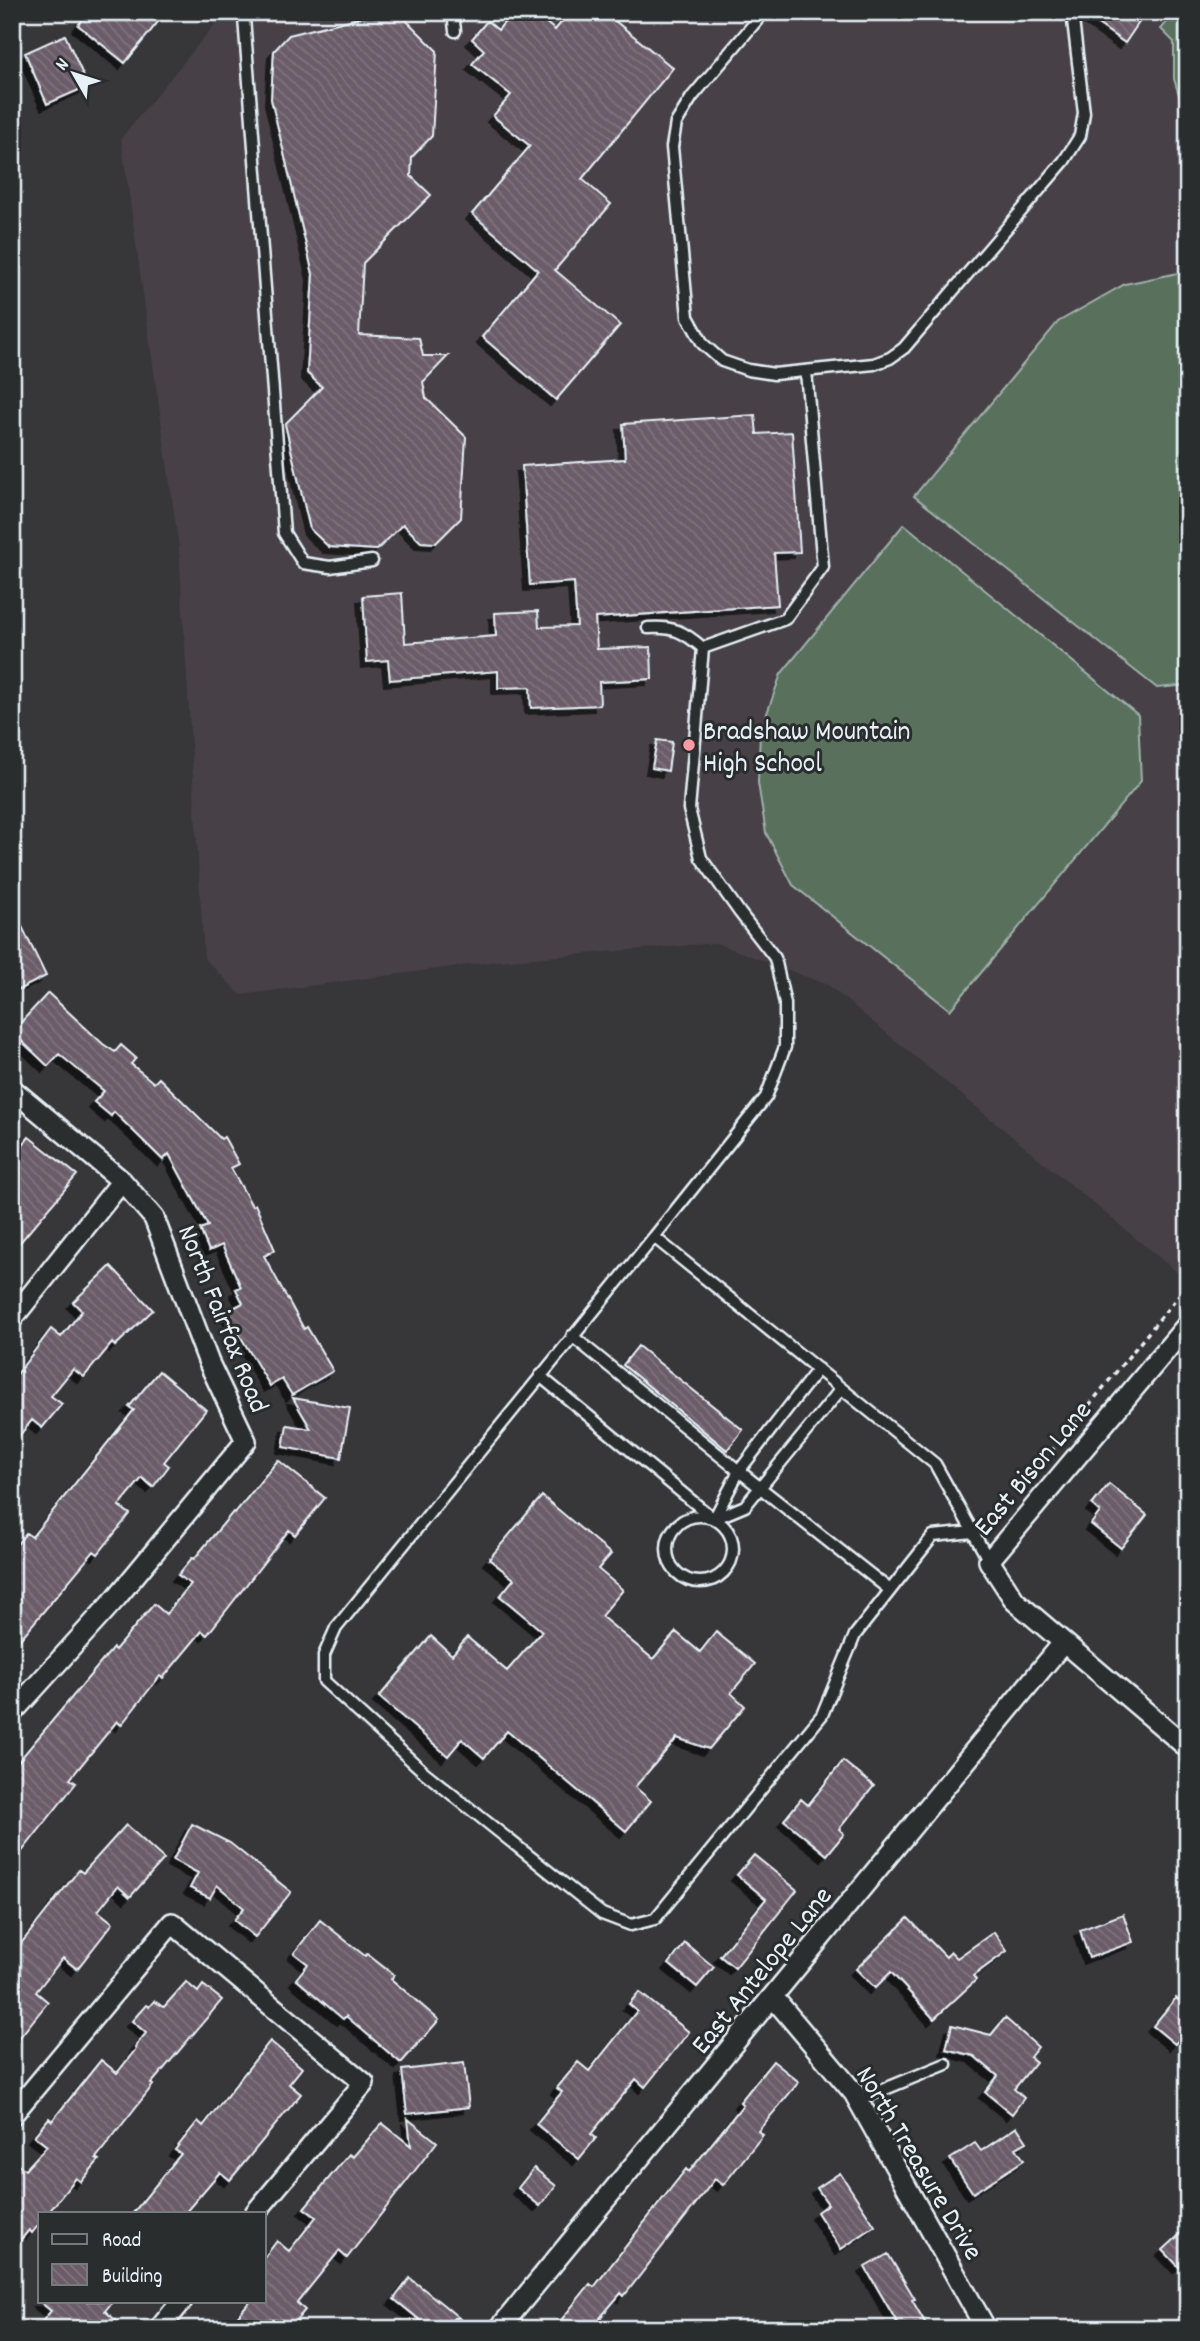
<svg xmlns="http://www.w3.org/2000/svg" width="1200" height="2341" font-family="Dekko,sans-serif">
<defs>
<pattern id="building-back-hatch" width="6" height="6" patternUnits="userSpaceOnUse" patternTransform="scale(1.75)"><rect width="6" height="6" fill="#6b5c67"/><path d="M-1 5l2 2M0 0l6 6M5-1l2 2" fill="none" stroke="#80747e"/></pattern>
<filter id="shadow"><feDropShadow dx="-6" dy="6" stdDeviation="0" flood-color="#0009"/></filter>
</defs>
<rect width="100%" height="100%" fill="#373639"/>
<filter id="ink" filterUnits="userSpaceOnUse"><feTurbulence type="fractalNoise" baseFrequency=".0143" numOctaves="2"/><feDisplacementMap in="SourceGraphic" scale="14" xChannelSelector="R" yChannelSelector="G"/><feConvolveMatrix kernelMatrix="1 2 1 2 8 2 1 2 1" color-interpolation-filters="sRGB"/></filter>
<g filter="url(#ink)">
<path fill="#474147" d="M225,12H1188V1274L1184,1278L828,985L716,943L498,961L241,995L204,958L179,548L121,138Z"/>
<path fill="#586f5b" stroke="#a0b0aa" stroke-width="2" d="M1175,12H1188V123L1174,79V42L1161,29Z
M1188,271V685L1157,688L914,496L1058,322L1125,284Z
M904,524L1138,715L1141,781L950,1010L793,885L766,833L758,783L760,733L781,674Z"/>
<path fill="url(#building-back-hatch)" stroke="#e8f1f8" stroke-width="2" filter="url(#shadow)" d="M88,12H166L125,63L78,25Z
M366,12H398L437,51L432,136L412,157L411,176L431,195L363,263L359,335L419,338L423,356H448L423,382L426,398L466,437L461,518L436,543L421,542L403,524L377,550L329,547L310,529L285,424L322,387L307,373L313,274L271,99L274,51L289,35L366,16Z
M513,12H533L555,30L570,12H604L673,68L582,179L611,204L555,270L620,325L556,400L482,337L538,270L472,214L530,146L493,116L511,95L472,64L484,50L472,39L487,21L498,30Z
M1081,12H1146L1125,43Z
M65,35L88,86L47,104L25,53Z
M755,415L757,434L792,432L800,552L774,553L778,605L595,618L597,649L651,647L652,679L599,682L600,705L531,708L530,687L498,688V671L390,680L388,660L367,662L363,596L402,593L405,643L496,636L495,613L538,611L539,627L577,626L574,582L530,585L522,466L625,459L623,424Z
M657,740L672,742L668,771L652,768Z
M12,906L46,976L12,993Z
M48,993L103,1044L115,1052L121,1045L136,1058L131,1064L154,1083L159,1078L221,1139L224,1137L239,1164L231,1168L252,1206L255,1204L275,1250L264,1256L304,1329L307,1327L333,1371L292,1395L282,1379L270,1386L226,1312L243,1303L236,1289L241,1287L222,1245L209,1251L200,1229L208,1226L169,1154L163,1160L114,1112L111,1116L94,1102L104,1091L59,1054L48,1066L12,1032Z
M29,1137L77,1175L12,1252V1158Z
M111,1266L153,1310L115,1346L112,1343L84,1377L73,1369L51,1396L62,1404L42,1428L32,1420L12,1445V1381L51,1329L61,1337L82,1311L73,1302Z
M638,1346L743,1430L727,1450L623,1365Z
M159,1371L206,1410L164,1462L169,1466L153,1487L142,1478L119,1506L130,1514L98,1554L94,1551L12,1649V1550L26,1533L32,1537L134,1410L129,1407Z
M293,1398L350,1408L341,1458L283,1447L287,1425L311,1429Z
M278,1460L325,1498L295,1535L289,1530L207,1635L202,1631L163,1678L160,1676L121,1725L117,1721L70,1779L76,1783L12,1864V1769L113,1648L115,1650L154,1604L166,1614L191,1584L178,1575L192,1558L194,1559L233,1512L235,1513Z
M1109,1484L1147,1515L1121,1548L1091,1524L1100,1512L1092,1505Z
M542,1496L611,1554L598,1569L623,1590L601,1616L653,1659L676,1632L700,1652L716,1632L755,1664L731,1693L745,1706L709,1749L677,1738L635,1787L651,1801L626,1831L507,1731L484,1758L462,1739L448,1756L379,1697L431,1636L452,1655L467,1637L507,1671L542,1631L500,1596L514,1579L489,1559Z
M843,1761L874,1786L839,1829L844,1834L827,1855L784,1820L801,1799L808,1805Z
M192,1824L230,1843L291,1892L255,1937L234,1920L244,1908L217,1885L210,1898L190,1888L198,1873L173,1860Z
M126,1825L164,1859L130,1897L118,1886L98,1911L113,1923L77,1969L63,1958L36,1992L48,2002L12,2047V1955L79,1870L83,1873Z
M754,1855L797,1890L735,1968L720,1956L766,1899L737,1875Z
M1123,1914L1133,1942L1089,1958L1080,1930Z
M908,1918L946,1957L951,1952L957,1958L994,1932L1007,1951L973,1976L976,1980L934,2019L891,1972L875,1988L856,1969Z
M320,1920L365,1956L367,1954L394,1975L391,1979L439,2020L401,2063L346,2016L343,2019L296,1979L308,1964L294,1953Z
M685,1943L714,1967L697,1987L669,1964Z
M186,1982L198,1992L203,1985L222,2000L151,2084L153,2085L96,2158L99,2160L81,2182L76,2178L48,2213H40V2223L32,2233L29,2230L12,2250V2160L25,2170L47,2146L34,2136L49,2118L52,2121L101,2060L117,2073L136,2049L135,2047L146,2033L132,2021L146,2005L149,2007L154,2001L164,2007Z
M639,1992L689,2032L645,2087L636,2079L591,2134L596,2138L579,2159L536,2124L562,2092L557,2088L578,2062L589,2071L637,2011L629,2004Z
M1176,1998L1188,2008V2029L1175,2044L1153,2026Z
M1005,2018L1038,2047L1030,2057L1036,2062L1014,2089L1024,2098L1012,2114L985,2092L998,2076L974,2056L946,2049L952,2025L991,2035Z
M270,2041L302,2068L289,2084L301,2094L230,2180L220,2172L185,2213H133L181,2154L175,2150L198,2121L203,2126Z
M773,2061L799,2082L758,2131L763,2135L723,2185L715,2179L624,2296L621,2293L600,2318L613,2329H554L590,2284L594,2287L686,2169L689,2172L743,2105L740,2102Z
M464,2063L469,2107L407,2114L402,2070Z
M408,2119L437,2142L347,2258L339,2251L297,2303L305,2310L289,2329H227L250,2301H264V2258L277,2241L289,2251L316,2217L304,2208L349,2154L353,2157L382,2123L411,2146Z
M1017,2127L1027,2142L1016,2148L1024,2160L973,2193L950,2159L975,2143L981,2151Z
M534,2168L556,2186L540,2206L518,2188Z
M840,2173L875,2226L841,2249L817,2212L828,2204L817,2188Z
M1188,2227V2259L1179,2267L1163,2250Z
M888,2254L915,2299L912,2300L929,2329H901L865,2267Z
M410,2278L446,2307L459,2318H454L445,2329H431L394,2299Z
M39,2301H113L105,2311L126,2329H36L51,2311Z"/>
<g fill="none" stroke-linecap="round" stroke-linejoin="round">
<g stroke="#e8f1f8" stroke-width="15">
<path id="lane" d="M248,12L244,18L284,533L303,563L330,567L372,561
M453,12L455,31
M764,12L692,97L676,123L672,147L688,317L703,344L722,361L748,370L774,374L874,364L890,358L904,348L1064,161L1080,136L1084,113L1072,12
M806,371L823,567L785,619L703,648L689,809L701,858L740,913L775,958L785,1004V1047L766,1097L654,1237L935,1464L989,1561
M648,628C674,626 684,632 703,648
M654,1237L336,1628L324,1655V1681L424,1772L602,1914L631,1925L655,1919L822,1715L855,1635L933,1536L973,1532
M572,1336L739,1471L818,1369
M540,1376L714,1519L745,1506L841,1389
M667 1549a33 33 0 1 1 66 0a33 33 0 1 1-66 0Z
M714,1519L739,1471L890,1590
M858,2100L946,2064"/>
</g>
<g stroke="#e8f1f8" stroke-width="24">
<path id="street" d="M12,1089L122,1181L154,1218L209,1363L246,1441L117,1597L12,1713
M12,1319L122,1181
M1188,1324L989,1561L1015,1601L1188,1748
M773,1997L854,2093L986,2329
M12,2115L172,1923L364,2083L255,2213
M159,2329L182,2301
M499,2329L1063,1643"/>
</g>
<path stroke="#e8f1f8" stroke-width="3.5" stroke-dasharray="5 5" stroke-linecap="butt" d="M1032,1475L1188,1284"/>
<use href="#lane" stroke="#2a2d2e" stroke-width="10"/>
<use href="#street" stroke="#2a2d2e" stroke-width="19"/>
</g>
</g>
<circle fill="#ff9aa2" stroke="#2a2d2e" stroke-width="2.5" cx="689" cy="745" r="7"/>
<g text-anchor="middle" stroke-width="6" stroke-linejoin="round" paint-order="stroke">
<g font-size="28" fill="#e8f1f8" stroke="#2a2d2e" text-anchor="start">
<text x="703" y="739">Bradshaw Mountain<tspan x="703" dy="32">High School</tspan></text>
</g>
<g font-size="28" fill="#e8f1f8" stroke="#2a2d2e">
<text transform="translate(225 1318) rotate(68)" y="10">North Fairfax Road</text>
<text transform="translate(1031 1467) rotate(-50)" y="10">East Bison Lane</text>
<text transform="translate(760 1969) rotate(-51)" y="10">East Antelope Lane</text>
<text transform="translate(921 2162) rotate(59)" y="10">North Treasure Drive</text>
</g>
</g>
<rect width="1200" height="2341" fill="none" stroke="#2a2d2e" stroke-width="42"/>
<rect x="21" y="21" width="1158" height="2299" fill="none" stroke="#e8f1f8" stroke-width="2.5" filter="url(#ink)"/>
<rect x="38" y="2212" width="228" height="91" fill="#2a2d2e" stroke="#767b7f" stroke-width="2"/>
<rect x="52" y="2234" width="35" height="10" fill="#2a2d2e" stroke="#767b7f" stroke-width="2"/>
<text x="102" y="2246" font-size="21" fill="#e8f1f8">Road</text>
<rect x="52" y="2264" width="35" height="21" fill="url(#building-back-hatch)" stroke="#767b7f" stroke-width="2"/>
<text x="102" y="2282" font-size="21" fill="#e8f1f8">Building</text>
<g transform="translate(74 74) rotate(309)" stroke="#2a2d2e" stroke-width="5" paint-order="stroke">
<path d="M0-5L12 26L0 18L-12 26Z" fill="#e8f1f8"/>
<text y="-10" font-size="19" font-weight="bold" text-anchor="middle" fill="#e8f1f8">N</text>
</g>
</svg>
